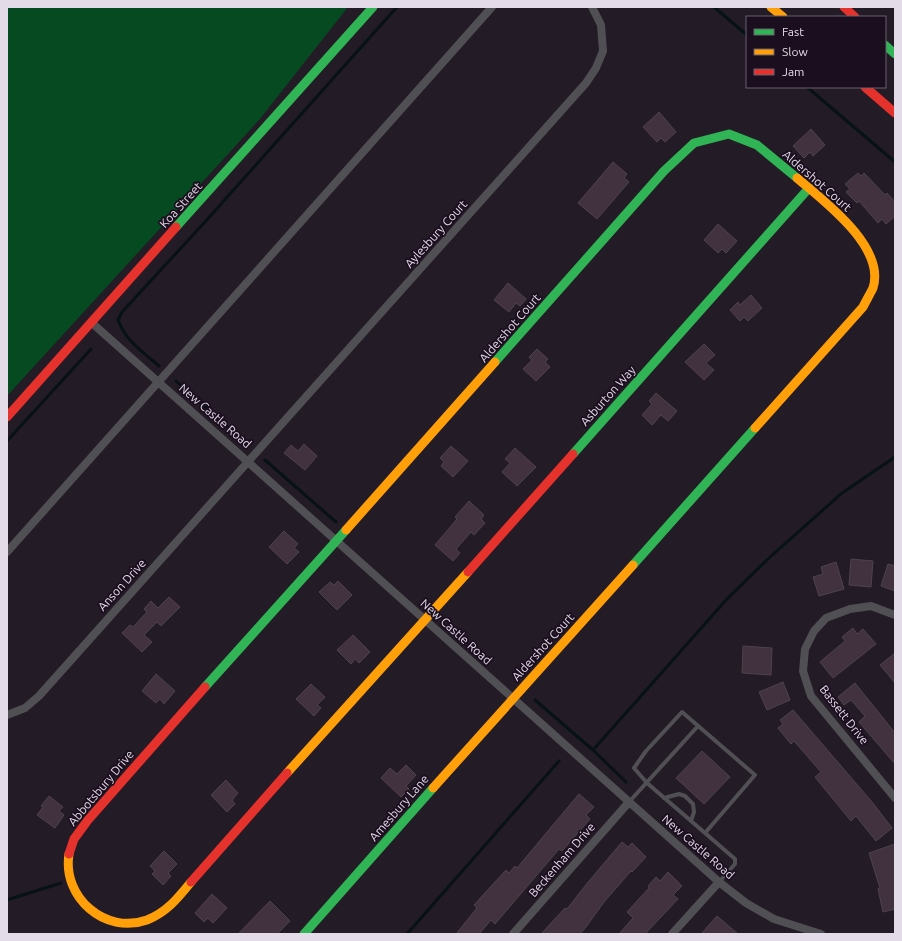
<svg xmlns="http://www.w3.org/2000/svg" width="902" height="941" font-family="Ubuntu,sans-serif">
<rect width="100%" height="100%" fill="#231b25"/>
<path fill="#054a20" d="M7,7H348L260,119L7,396Z"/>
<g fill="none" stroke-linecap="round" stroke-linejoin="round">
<path stroke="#071216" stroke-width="3" d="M714,7L747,35
M807,87L895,162
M159,366C143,352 126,341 118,320L122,312L204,223L397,7
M176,381L248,445
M7,441L91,349
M265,460L336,522
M535,700L593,750L626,782
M593,750L727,599L769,558L842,493L895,457
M7,900L61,883
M407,934L559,761"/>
</g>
<path fill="#42323f" stroke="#4d444b" d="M659,112L676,132L665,142L661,138L657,142L643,127Z
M811,129L825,145L813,156L810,152L804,158L793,146Z
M613,162L627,174L624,178L629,182L597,219L578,203Z
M858,173L861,176L864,173L885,195L887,193L895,202V216L886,224L882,219L878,223L859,201L857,203L846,192L850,189L845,184Z
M718,224L737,241L726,253L722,249L718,253L704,240Z
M508,283L526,299L520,306L516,303L509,312L494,300Z
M751,295L762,308L748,321L744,317L740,321L730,310L738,302L740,305Z
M704,344L715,355L706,363L714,370L704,380L685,362Z
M537,349L548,359L545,362L550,367L536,381L523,369L532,360L529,357Z
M656,393L677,411L668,421L661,415L652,425L642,415L652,404L649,401Z
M304,444L317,456L305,470L284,453L291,445L298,451Z
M451,446L468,461L453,477L441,466L444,462L440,458Z
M515,448L536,467L517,486L502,472L510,463L505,459Z
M469,501L484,515L481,519L485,523L474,535L471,532L456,549L460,553L453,561L435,545L457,519L455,517Z
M284,531L298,544L294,548L299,552L287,564L269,547Z
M851,559L873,561L871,587L849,585Z
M836,562L844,589L819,596L813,577L823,574L821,567Z
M888,564L895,566V591L881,586Z
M338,581L352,595L337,610L319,592L330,582L334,585Z
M169,597L180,607L161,626L157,622L144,635L152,642L142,652L122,633L130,625L133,627L147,612L144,609L151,601L158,608Z
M853,628L857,634L863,629L876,644L833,678L820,662L845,641L842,637Z
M353,635L370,652L359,663L355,659L351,664L337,650Z
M743,646L772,648L771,675L742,673Z
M895,653V683L880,665Z
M156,674L175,691L164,704L160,699L156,703L142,691Z
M783,682L790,700L767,710L759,692Z
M855,683L895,733V764L859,722L865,716L851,700L844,705L838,697Z
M311,684L325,697L317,705L321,708L314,716L296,699Z
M793,710L872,802L892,828L876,841L856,816L851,821L815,777L821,772L794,741L791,744L778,728L783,724L780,720Z
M702,751L730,777L704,804L676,778Z
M406,765L416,775L406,786L409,789L401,797L381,778L390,768L397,774Z
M226,780L238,793L232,800L235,804L227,812L211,795Z
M579,794L594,807L586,815L590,819L562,851L559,849L495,924L491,920L479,934H456L477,908L474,905L506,870L509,873L515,866L517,868Z
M49,796L63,807L59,811L64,815L55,828L37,815L43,807L41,806Z
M622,842L628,847L632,843L646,857L632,872L631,871L604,902L586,927L580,934H541L565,908L567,909L589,881Z
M895,844V909L883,912L878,889L880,888L869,853Z
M164,851L177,864L168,873L171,876L163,885L152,874L155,871L150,866Z
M668,872L682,886L673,895L678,899L645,934H619L633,918L627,912L649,888L648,886L656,877L660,881Z
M212,894L227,908L213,923L208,918L204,922L195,913Z
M270,901L290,921L277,934H238Z
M717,916L738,934H701Z"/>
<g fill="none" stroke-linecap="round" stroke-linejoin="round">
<path stroke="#504f53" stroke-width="4" d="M664,798L679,794L685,796L693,804L694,812L691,821
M629,802L698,726
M705,833L647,783L634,768L646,751L682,712L755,775L705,833L735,859V864L719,882"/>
<path stroke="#504f53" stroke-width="8" d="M92,323L719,882L746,903L774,919L821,934
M7,552L492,7
M895,615L871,606L850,609L826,618L814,631L805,649L803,671L811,696L895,798
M7,715L25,708L39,696L586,83L596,68L603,51L601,25L592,7
M513,934L629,802
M672,934L719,882"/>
<path stroke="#30b455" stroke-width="9" d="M885,45L895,54
M176,227L373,7
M495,362L664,171L694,143L729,134L757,145L797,178
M573,454L809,188
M633,565L755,428
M205,687L346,530
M304,934L433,788"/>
<path stroke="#ff9f0a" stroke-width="9" d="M771,7L783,17
M755,428L863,307C866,301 870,294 873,288C886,247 824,201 797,178
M346,530L495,362
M287,773L468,572
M433,788L633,565
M69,854C62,897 105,935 147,920C167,912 178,898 191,882"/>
<path stroke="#e5322d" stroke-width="9" d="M844,7L855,17
M865,87L895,113
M7,417L176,227
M468,572L573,454
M69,854L74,839L88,820L205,687
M191,882L287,773"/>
</g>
<g text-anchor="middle" stroke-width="3.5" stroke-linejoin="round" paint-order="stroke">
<g font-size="12" fill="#e4dbe8" stroke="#1b0e1f">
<text transform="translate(817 181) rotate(41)" y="4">Aldershot Court</text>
<text transform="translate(181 205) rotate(-48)" y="4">Koa Street</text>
<text transform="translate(436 234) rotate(-48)" y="4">Aylesbury Court</text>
<text transform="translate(510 328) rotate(-49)" y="4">Aldershot Court</text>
<text transform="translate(608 396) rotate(-48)" y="4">Asburton Way</text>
<text transform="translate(215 416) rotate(41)" y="4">New Castle Road</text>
<text transform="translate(122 585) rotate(-48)" y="4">Anson Drive</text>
<text transform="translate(456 632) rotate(42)" y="4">New Castle Road</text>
<text transform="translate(543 647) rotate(-48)" y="4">Aldershot Court</text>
<text transform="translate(844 715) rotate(52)" y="4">Bassett Drive</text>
<text transform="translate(101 788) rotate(-50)" y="4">Abbotsbury Drive</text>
<text transform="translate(399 808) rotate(-49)" y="4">Amesbury Lane</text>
<text transform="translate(698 847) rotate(41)" y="4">New Castle Road</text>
<text transform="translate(562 860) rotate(-49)" y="4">Beckenham Drive</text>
</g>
</g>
<rect width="902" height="941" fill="none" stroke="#e4dbe8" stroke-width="16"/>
<rect x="746" y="16" width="140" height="72" fill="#1b0e1f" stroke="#6b606f"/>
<rect x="754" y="29" width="20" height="6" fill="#30b455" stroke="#6b606f"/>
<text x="782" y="36" font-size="12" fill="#e4dbe8">Fast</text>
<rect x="754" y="49" width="20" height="6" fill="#ff9f0a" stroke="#6b606f"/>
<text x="782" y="56" font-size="12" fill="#e4dbe8">Slow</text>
<rect x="754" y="69" width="20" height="6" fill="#e5322d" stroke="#6b606f"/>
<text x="782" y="76" font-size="12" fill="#e4dbe8">Jam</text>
</svg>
